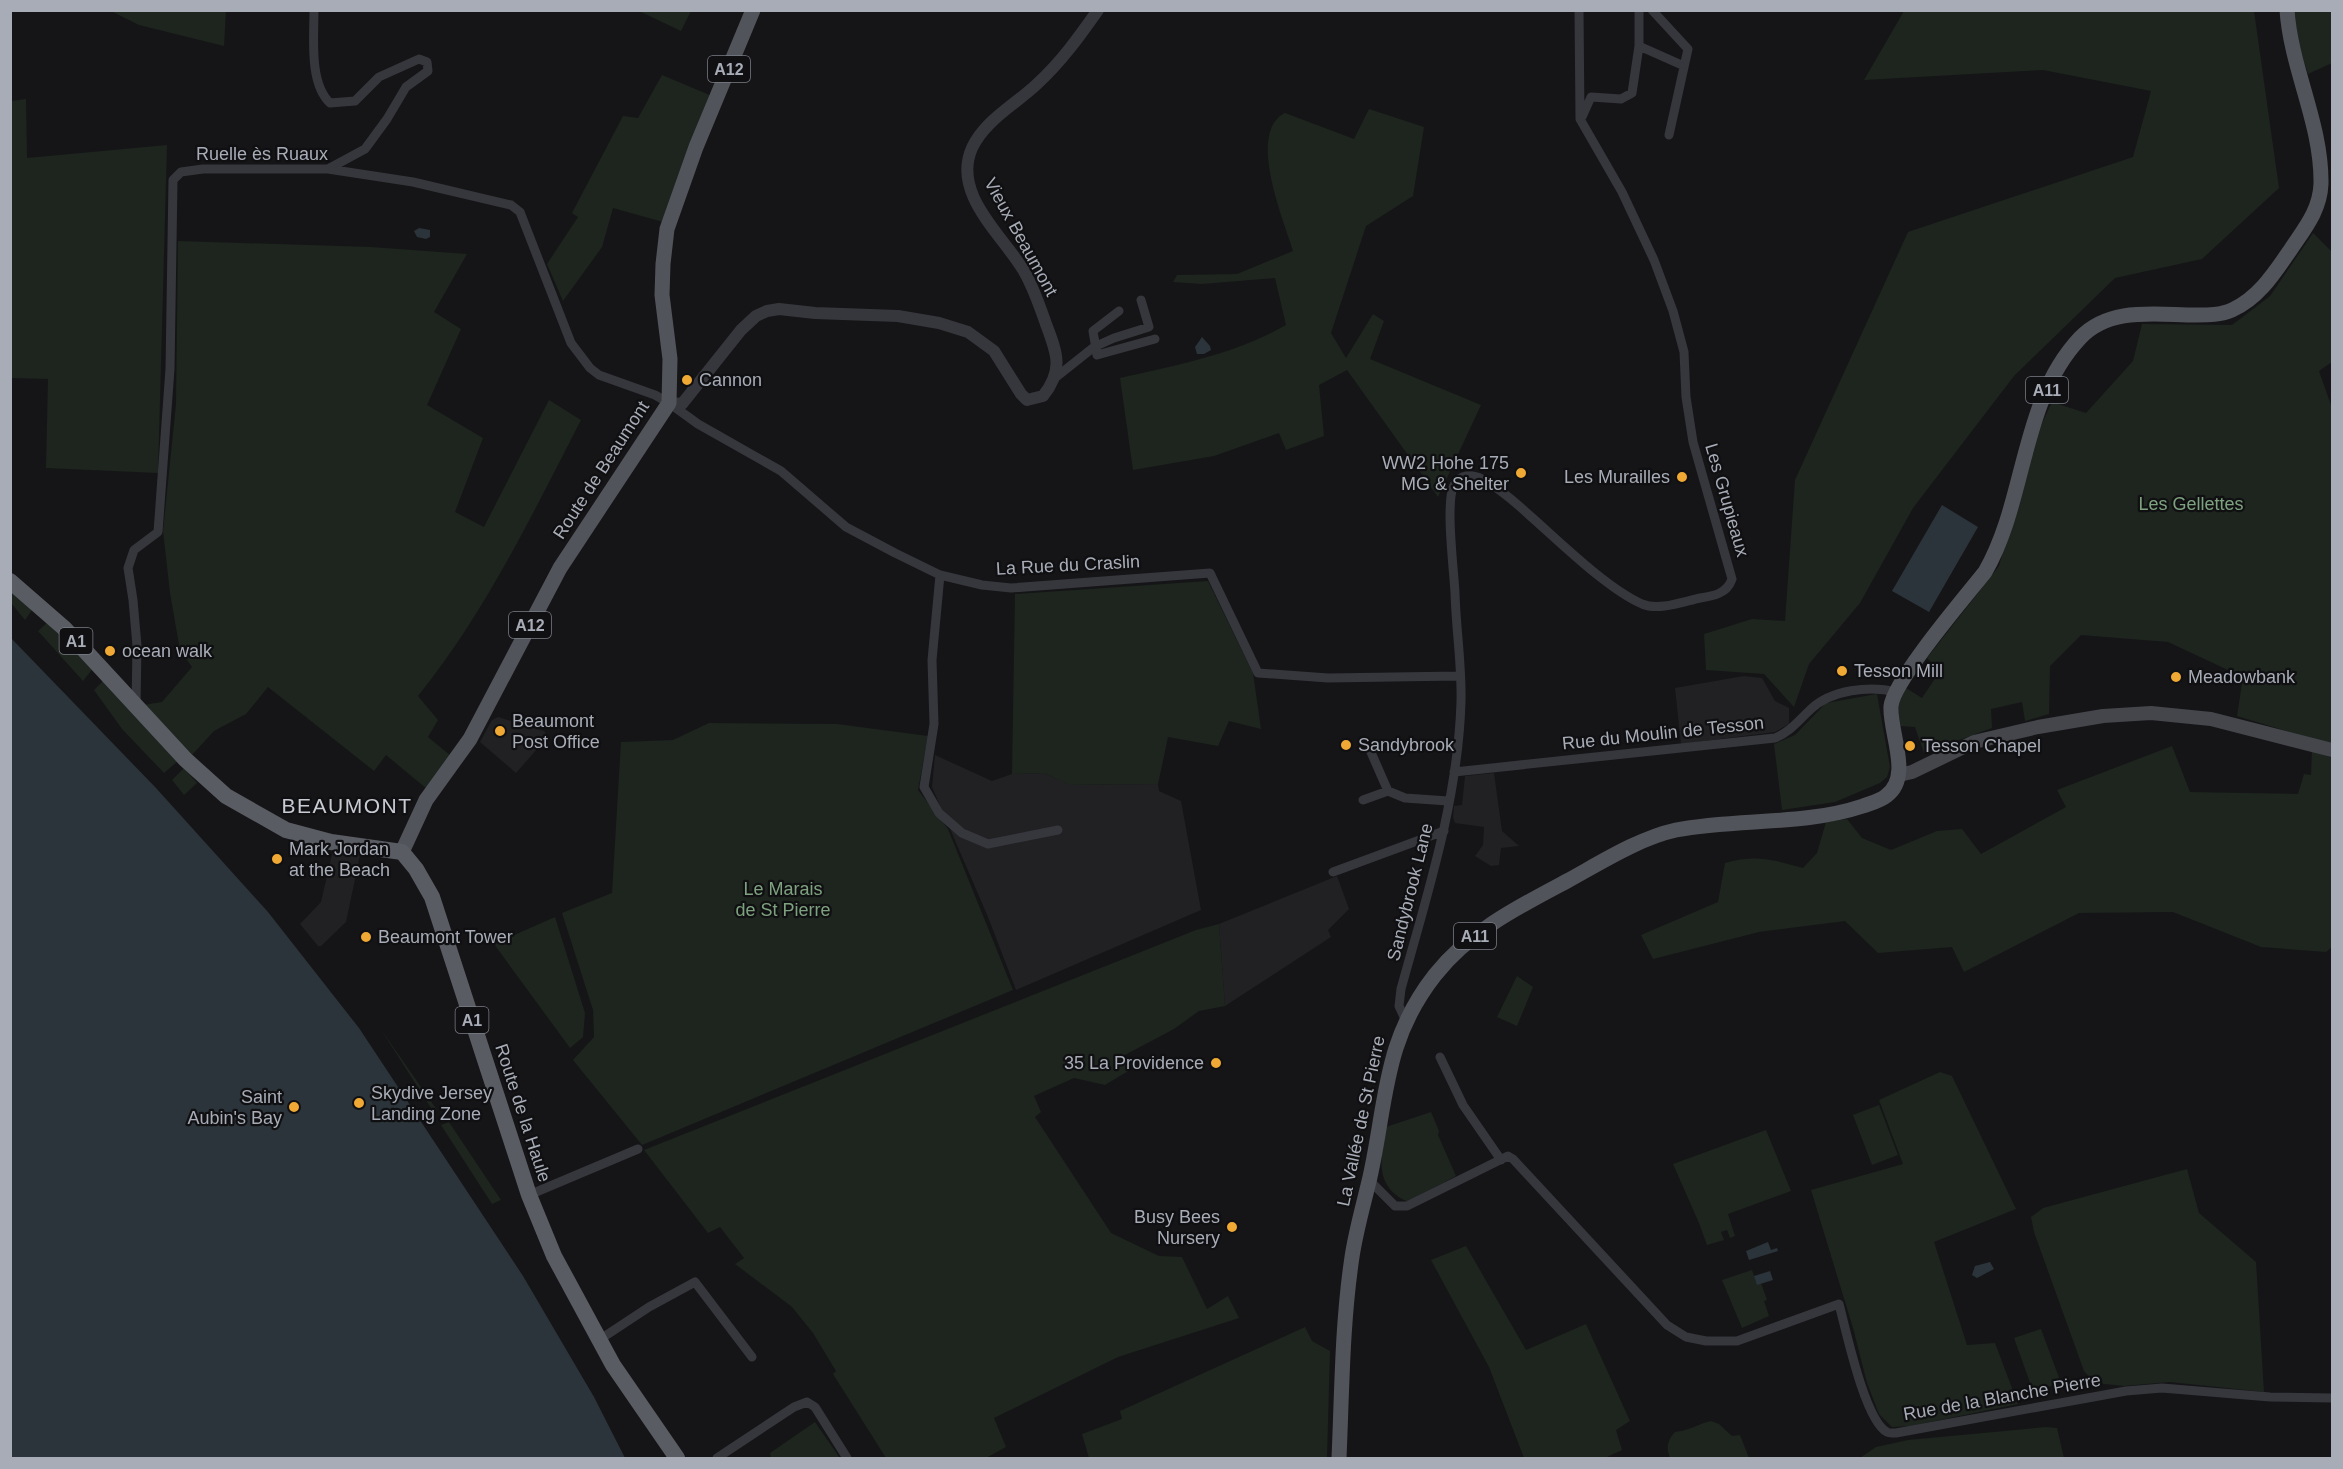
<svg xmlns="http://www.w3.org/2000/svg" width="2343" height="1469" font-family="Arial,sans-serif">
<rect width="100%" height="100%" fill="#151517"/>
<path fill="#212124" d="M1744,676L1762,678L1775,701L1789,708V724L1775,732L1681,744L1675,688Z
M498,717L544,731L546,734L544,741L516,773L480,742L492,720Z
M935,755L992,781L1012,774L1044,773L1071,785L1158,784L1159,791L1181,801L1201,910L1016,990L988,917L932,787Z
M1494,773L1502,831L1519,846L1501,848L1499,865L1491,866L1475,856L1483,845L1484,827L1455,823L1453,817L1454,806L1462,805L1465,776Z
M334,846L361,851L346,922L321,946H318L300,924L321,902Z
M1337,876L1349,909L1328,930L1331,937L1225,1006L1219,924Z"/>
<path fill="#1d251e" d="M111,11H226L224,46L139,25Z
M639,11H691L681,31Z
M1904,11H2254L2279,188L2202,259L2115,278L2014,376L1913,508L1860,603L1809,664L1794,707L1764,674L1706,670L1704,634L1752,619L1785,621L1795,480L1908,232L2133,157L2151,91L2043,70L1864,80Z
M2293,11H2332V63L2308,74L2293,26Z
M662,75L712,96L663,222L613,208L602,247L563,301L547,264L578,217L572,213L623,116L638,118Z
M26,99L27,158L167,145L158,473L46,468L48,379L11,378V101Z
M1369,109L1424,127L1413,196L1366,226L1331,333L1346,358L1373,314L1384,321L1370,359L1481,405L1438,497L1347,370L1319,385L1324,436L1286,450L1279,433L1214,456L1133,470L1120,378C1177,365 1235,354 1286,325L1275,278L1202,284L1173,282L1177,275L1237,274L1293,251C1284,221 1246,132 1285,113L1354,139Z
M2313,233L2332,252V362L2319,371L2332,408V745L2237,716L2243,677L2168,642L2081,635L2050,666L2049,714L2025,721L2022,702L1991,709L1992,728L1924,753L1915,727L1899,726L1898,706L1906,688L1922,698L1940,671L1927,658L1999,566L2032,445L2052,402L2086,413L2133,361L2142,324L2232,325L2270,296Z
M178,241L371,247L467,254L434,312L461,329L427,405L483,438L455,512L484,527L549,400L581,420C532,515 485,613 418,696L438,720L428,737L451,756L427,789L386,755L374,771L268,687L246,714L214,731L191,756L143,705L162,702L192,667L180,650L170,593L163,531L176,404Z
M1208,581L1253,673L1261,729L1229,721L1218,746L1168,737L1158,784L1070,785L1044,773L1012,774L1015,594Z
M11,585L35,606L25,620L11,603Z
M49,621L95,666L83,681L38,631Z
M106,678L178,761L164,773L122,729L94,690Z
M1877,694L1890,767L1887,777L1880,783L1835,802L1782,810L1774,744L1795,735L1826,703Z
M709,723L837,724L928,736L918,790L948,829L1013,990L642,1145L573,1060L594,1037L593,1010L562,913L612,893L621,742L673,740Z
M2172,746L2190,792L2298,794L2304,774L2311,775L2312,749L2332,758V947L2326,952L2261,947L2173,912L2079,913L1964,972L1952,947L1878,953L1845,921L1759,932L1653,959L1641,935L1718,902L1725,863C1756,854 1774,860 1803,868L1817,853L1826,822L1847,819L1862,838L1891,850L1937,831L1962,829L1981,854L2066,807L2057,790Z
M184,768L197,783L184,795L172,780Z
M555,917L585,1013L583,1037L570,1048L494,944Z
M1219,924L1225,1006L1199,1011L1174,1029L1123,1056L1130,1070L1105,1085L1074,1078L1034,1096L1041,1112L1035,1117L1111,1233L1159,1256L1182,1257L1207,1309L1228,1296L1239,1318L1118,1357L994,1418L1006,1447L986,1458H886L833,1374L836,1371L813,1333L792,1307L735,1264L744,1258L720,1227L708,1233L644,1150L1196,930Z
M1517,976L1533,987L1517,1026L1497,1017Z
M380,1028L437,1110L433,1111Z
M1940,1072L1952,1076L2016,1209L1934,1242L1967,1345L1995,1343L2018,1404L1911,1426L1892,1427L1879,1414L1867,1383L1853,1328L1811,1190L1903,1164L1879,1100Z
M1879,1105L1898,1155L1872,1165L1853,1115Z
M1431,1112L1439,1131L1438,1135L1456,1176L1408,1202C1373,1186 1381,1158 1386,1127Z
M449,1122L501,1200L492,1204L441,1125Z
M1766,1130L1791,1191L1728,1214L1735,1236L1730,1238L1727,1230L1721,1232L1724,1240L1707,1245L1699,1223L1673,1164Z
M2187,1169L2199,1213L2256,1262L2264,1392L2170,1382L2124,1386L2095,1383L2084,1371L2034,1232L2031,1217L2043,1208Z
M1466,1246L1526,1350L1586,1324L1630,1421L1616,1430L1622,1450L1605,1458H1524L1489,1367L1431,1260Z
M1752,1270L1757,1284L1761,1283L1767,1300L1764,1301L1769,1316L1742,1328L1722,1280Z
M1305,1327L1312,1341L1330,1351L1327,1458H1089L1082,1434L1122,1419L1120,1411Z
M2041,1329L2061,1383L2033,1391L2014,1338Z
M1711,1421L1719,1424L1732,1436L1740,1435L1749,1458H1670C1666,1447 1667,1441 1675,1432C1689,1431 1698,1424 1711,1421Z
M815,1422L840,1458H771L770,1453Z
M2046,1427L2057,1428L2064,1458H1860L1876,1447L1908,1440Z"/>
<path fill="#2b343a" d="M419,228L430,230V237L426,239L417,237L414,231Z
M1202,337L1210,346L1211,350L1204,354H1197L1195,347Z
M1942,505L1978,527L1929,612L1892,591Z
M11,638L156,788L268,912L359,1028L523,1276L594,1397L625,1458H11Z
M1768,1242L1771,1250L1777,1248L1778,1251L1749,1260L1746,1251Z
M1990,1262L1994,1269L1977,1278L1972,1275L1975,1266Z
M1770,1271L1773,1280L1757,1285L1754,1276Z"/>
<g fill="none" stroke-linecap="round" stroke-linejoin="round">
<path stroke="#36373c" stroke-width="9" d="M314,10C314,38 309,83 330,103L355,101L379,77L419,59L427,62L428,71L406,87L387,119L365,149L328,169
M1639,10V46L1684,66
M1652,10L1688,49L1669,135
M1582,117L1591,97L1621,99L1632,93L1639,46
M1119,311L1093,331L1097,355L1155,339
M1055,378L1094,347L1114,338L1149,327L1141,300
M940,575L932,660L934,724L924,787L939,813L962,833L988,844L1058,830
M136,705L137,646L133,600L128,568L134,550L158,532L170,369L173,180L181,172L203,169H328L413,182L511,205L520,212L571,343L590,368L599,375L655,395L669,403L698,424L781,471L846,527L895,553L940,575L982,585L1011,588L1210,573L1258,673L1328,678L1459,676
M1370,750L1388,791
M1454,772L1775,738C1791,731 1798,721 1811,709C1831,690 1870,685 1896,692
M1363,800L1388,791L1405,798L1448,801
M1333,872L1444,831
M1405,1019L1399,1006L1401,989C1427,895 1458,800 1461,702C1462,666 1456,629 1455,593C1454,571 1445,502 1454,485C1460,474 1472,474 1482,479C1499,488 1514,501 1528,514C1559,541 1606,588 1642,604C1659,611 1682,602 1700,598C1713,596 1727,594 1732,579L1693,442L1686,397L1684,352L1673,311L1654,260L1622,192L1580,119L1579,10
M1440,1057L1463,1105L1501,1160
M1369,1180L1395,1206H1407L1508,1156L1513,1159L1667,1325L1686,1337L1706,1341H1737L1839,1304C1846,1330 1865,1421 1887,1432C1888,1433 1895,1433 1896,1433L2126,1391L2162,1388L2270,1397L2332,1398
M529,1195L638,1149
M599,1340L649,1307L695,1282L752,1357
M717,1458L794,1407L807,1402L815,1407L847,1458"/>
<path stroke="#36373c" stroke-width="12" d="M669,403L682,404L741,330L756,316L767,311L779,309L815,313L898,316L939,323L968,332L994,351L1021,394L1027,400L1043,396C1064,370 1057,353 1046,324C1040,307 1034,289 1025,273C1005,237 951,195 972,148C985,120 1015,105 1037,84C1061,62 1079,37 1098,10"/>
<path stroke="#44464c" stroke-width="14" d="M1899,775L1912,772L1974,742L2038,727L2103,716L2151,713L2211,719L2332,750"/>
<path stroke="#52545b" stroke-width="15" d="M402,852L426,800L470,739L560,568L669,403L670,359L662,295L663,264L667,229L696,147L753,10
M1339,1458C1342,1391 1342,1324 1352,1257C1356,1230 1364,1203 1370,1177C1387,1101 1383,1041 1435,975C1470,931 1518,907 1567,881C1600,863 1639,838 1676,830C1738,818 1803,826 1863,806C1871,803 1880,801 1886,796C1913,777 1889,732 1891,706C1894,680 1966,596 1985,572C2027,499 2020,402 2080,338C2110,306 2157,315 2196,315C2208,315 2221,315 2232,310C2259,298 2275,272 2291,249C2305,228 2320,210 2321,184C2322,124 2291,69 2287,10"/>
<path stroke="#5a5c64" stroke-width="16" d="M10,581L64,628L185,759L226,796L286,830L331,842L402,852L416,869L432,897L529,1195L554,1256L613,1365L677,1458"/>
</g>
<g fill="#efa934" stroke="#101012" stroke-width="2">
<circle cx="687" cy="380" r="6"/>
<circle cx="1521" cy="473" r="6"/>
<circle cx="1682" cy="477" r="6"/>
<circle cx="110" cy="651" r="6"/>
<circle cx="1842" cy="671" r="6"/>
<circle cx="2176" cy="677" r="6"/>
<circle cx="500" cy="731" r="6"/>
<circle cx="1346" cy="745" r="6"/>
<circle cx="1910" cy="746" r="6"/>
<circle cx="277" cy="859" r="6"/>
<circle cx="366" cy="937" r="6"/>
<circle cx="1216" cy="1063" r="6"/>
<circle cx="359" cy="1103" r="6"/>
<circle cx="294" cy="1107" r="6"/>
<circle cx="1232" cy="1227" r="6"/>
</g>
<g text-anchor="middle" stroke-width="4.5" stroke-linejoin="round" paint-order="stroke">
<g fill="#101012" stroke="#7a7d86" stroke-width="1.5">
<rect x="708" y="56" width="42" height="26" rx="4.5"/>
<rect x="2026" y="377" width="42" height="26" rx="4.5"/>
<rect x="509" y="612" width="42" height="26" rx="4.5"/>
<rect x="59.5" y="628" width="33" height="26" rx="4.5"/>
<rect x="1454" y="923" width="42" height="26" rx="4.5"/>
<rect x="455.5" y="1007" width="33" height="26" rx="4.5"/>
</g>
<g font-size="16" font-weight="bold" fill="#a7acb7">
<text x="729" y="75">A12</text>
<text x="2047" y="396">A11</text>
<text x="530" y="631">A12</text>
<text x="76" y="647">A1</text>
<text x="1475" y="942">A11</text>
<text x="472" y="1026">A1</text>
</g>
<g font-size="18" fill="#a7acb7" stroke="#101012">
<text x="262" y="160">Ruelle ès Ruaux</text>
<text transform="translate(1021 237) rotate(61)" y="6">Vieux Beaumont</text>
<text transform="translate(601 470) rotate(-57)" y="6">Route de Beaumont</text>
<text transform="translate(1727 500) rotate(74)" y="6">Les Grupieaux</text>
<text transform="translate(1068 565) rotate(-3)" y="6">La Rue du Craslin</text>
<text transform="translate(1663 733) rotate(-6)" y="6">Rue du Moulin de Tesson</text>
<text transform="translate(1410 892) rotate(-76)" y="6">Sandybrook Lane</text>
<text transform="translate(523 1113) rotate(72)" y="6">Route de la Haule</text>
<text transform="translate(1361 1121) rotate(-78)" y="6">La Vallée de St Pierre</text>
<text transform="translate(2002 1397) rotate(-10)" y="6">Rue de la Blanche Pierre</text>
</g>
<g font-size="18" fill="#a7acb7" stroke="#101012" text-anchor="start">
<text x="699" y="386">Cannon</text>
<text x="1509" y="469" text-anchor="end">WW2 Hohe 175<tspan x="1509" dy="21">MG &amp; Shelter</tspan></text>
<text x="1670" y="483" text-anchor="end">Les Murailles</text>
<text x="122" y="657">ocean walk</text>
<text x="1854" y="677">Tesson Mill</text>
<text x="2188" y="683">Meadowbank</text>
<text x="512" y="727">Beaumont<tspan x="512" dy="21">Post Office</tspan></text>
<text x="1358" y="751">Sandybrook</text>
<text x="1922" y="752">Tesson Chapel</text>
<text x="289" y="855">Mark Jordan<tspan x="289" dy="21">at the Beach</tspan></text>
<text x="378" y="943">Beaumont Tower</text>
<text x="1204" y="1069" text-anchor="end">35 La Providence</text>
<text x="371" y="1099">Skydive Jersey<tspan x="371" dy="21">Landing Zone</tspan></text>
<text x="282" y="1103" text-anchor="end">Saint<tspan x="282" dy="21">Aubin's Bay</tspan></text>
<text x="1220" y="1223" text-anchor="end">Busy Bees<tspan x="1220" dy="21">Nursery</tspan></text>
</g>
<g font-size="18" fill="#7ea27f" stroke="#101012">
<text x="2191" y="510">Les Gellettes</text>
<text x="783" y="895">Le Marais<tspan x="783" dy="21">de St Pierre</tspan></text>
</g>
<g font-size="21" letter-spacing="1.5" fill="#c8cbd3" stroke="#101012">
<text x="347" y="813">BEAUMONT</text>
</g>
</g>
<rect width="2343" height="1469" fill="none" stroke="#a7acb7" stroke-width="24"/>
</svg>
